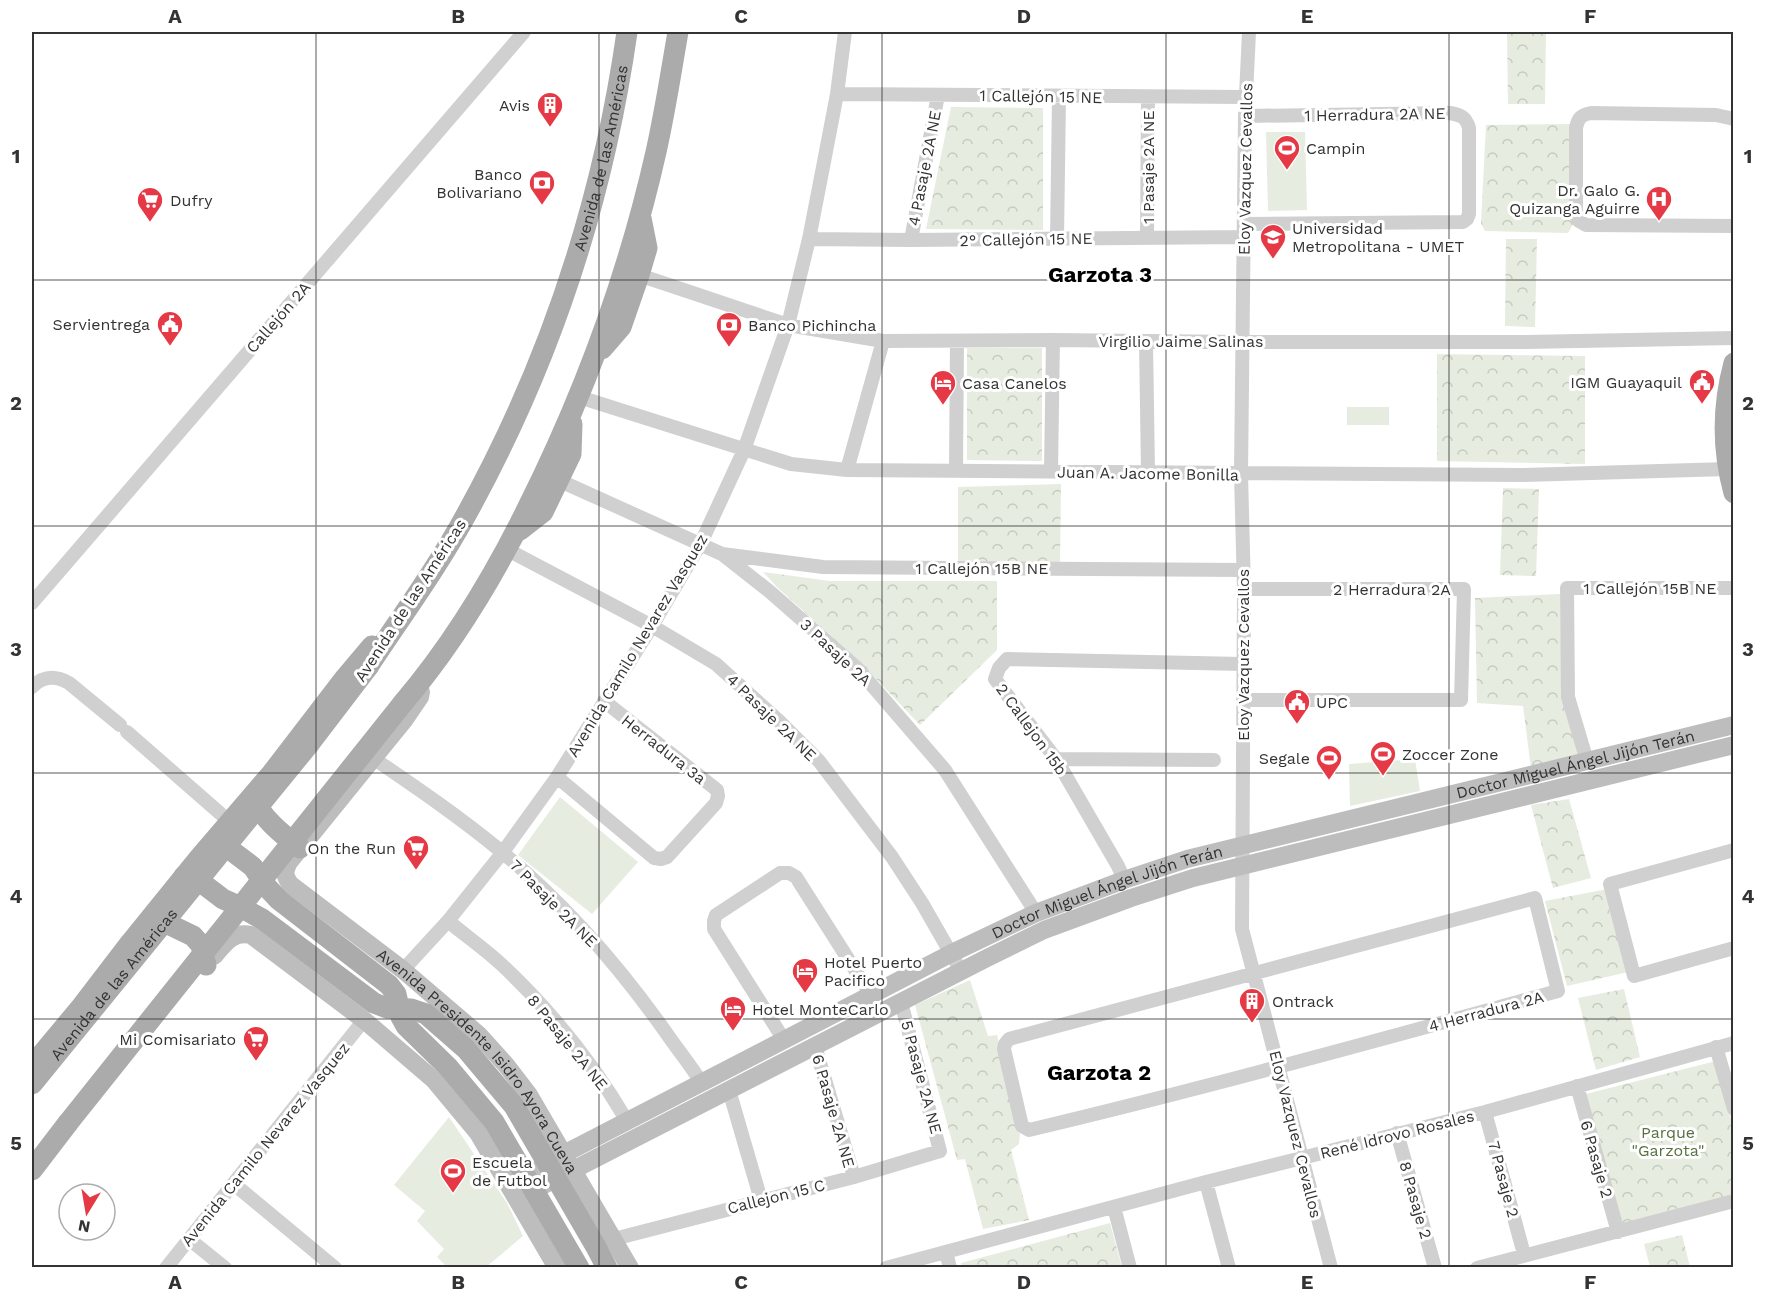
<svg xmlns="http://www.w3.org/2000/svg" width="1765" height="1299" font-family="'Work Sans',sans-serif">
<defs>
<pattern id="forest-crowns" width="20" height="18" patternUnits="userSpaceOnUse" patternTransform="scale(1.5)"><rect width="20" height="18" fill="#e6ecdf"/><path d="M2 6a3 3 0 1 1 6 0M12 15a3 3 0 1 1 6 0" fill="none" stroke="#c6cbc0"/></pattern>
</defs>
<rect width="100%" height="100%" fill="#fff"/>
<path fill="url(#forest-crowns)" d="M1507,32H1546L1545,104H1508Z
M951,107L1043,108V230L926,229Z
M1572,124L1573,224L1568,233L1485,231L1481,223L1486,125Z
M1506,239H1537L1535,327L1505,326Z
M967,348H1042V461L967,460Z
M1437,354L1585,356V464L1437,461Z
M1061,484L1060,563L958,561V487Z
M1503,488L1539,489L1536,576L1500,575Z
M763,572L830,581H997V650L920,725L860,662L779,589Z
M1560,594L1562,696L1580,757L1531,768L1523,706L1477,703L1475,598Z
M1569,799L1591,878L1553,888L1531,805Z
M1608,889L1628,972L1567,986L1545,901Z
M970,980L988,1036L997,1035L1020,1133L1019,1144L1011,1150L1029,1220L983,1229L965,1159L957,1160L915,1005Z
M1624,989L1640,1057L1596,1070L1578,998Z
M1716,1061L1733,1127V1199L1621,1228L1586,1094Z
M1110,1223L1122,1267H962L961,1263Z
M1682,1235L1690,1267H1650L1644,1244Z"/>
<path fill="#e6ecdf" d="M1266,132H1305L1307,210L1268,211Z
M1347,407H1389V425H1347Z
M1415,759L1420,791L1350,806L1349,764Z
M560,797L638,862L592,914L518,855Z
M449,1117L507,1203L523,1236L486,1267H447L437,1257L444,1249L417,1221L425,1211L394,1185Z"/>
<g fill="none" stroke-linecap="round" stroke-linejoin="round">
<path stroke="#d0d0d0" stroke-width="14" d="M1249,32L1245,116L1241,474L1244,589L1242,929L1331,1268
M837,94L1245,97
M1734,119L1716,115L1591,113C1581,115 1578,118 1576,128V215L1579,221L1586,225L1734,226
M1244,224L1463,222L1467,219L1469,214V128C1466,117 1461,115 1450,113L1245,116
M1147,238L1148,97
M809,239L911,240L1244,237
M1057,239L1059,97
M911,240L938,95
M639,275L788,325L883,341L1053,340L1242,342H1526L1734,338
M1146,341L1148,472
M579,397L791,464L847,470L1522,475L1728,469
M847,470L883,341
M956,471L957,341
M1051,471L1053,340
M558,480L722,554L769,591L857,668L945,770L1036,913
M506,549L652,626L716,664L779,721L819,761L892,857L922,903L961,971
M722,554L823,567L1243,570
M32,603L524,32
M32,687C43,676 55,675 69,683L120,725
M1243,700H1461L1464,589H1244
M127,732L230,822
M373,758C417,788 461,818 502,852C565,904 620,967 667,1034C678,1050 691,1066 701,1082
M1056,759L1214,760
M1587,761L1568,697L1567,588H1734
M557,777L654,858L661,859L667,857L716,803L718,796L717,790L604,701
M1734,850L1610,884L1634,976L1734,948
M1124,880L1118,866L1056,759L995,679L999,668L1007,659L1243,664
M1535,898L1558,991C1382,1039 1206,1088 1029,1130L1022,1126L1004,1049L1005,1044L1009,1039Z
M448,921C466,936 485,949 502,965C551,1011 593,1063 627,1121
M403,970L448,921L503,852L557,777L652,626L701,543L744,450L788,325L809,239L823,167L837,94L845,32
M784,1040L714,929V921L716,915L780,873H789L796,877L871,995
M815,1046L854,1177
M1716,1047L1734,1109
M1577,1086L1618,1232
M729,1090L761,1200
M1485,1112L1522,1247
M1397,1133L1435,1268
M1206,1182L1229,1268
M234,1184L335,1268
M1114,1207L1130,1268
M189,1239L225,1268
M614,1239L854,1177L940,1151L901,1002
M946,1252L950,1268
M166,1268L364,1020
M886,1268L1206,1182L1485,1112L1734,1043
M1477,1268L1734,1201"/>
<g stroke="#bdbdbd" stroke-width="18">
<path id="s1" d="M421,692L420,697L405,719L289,862C284,872 284,876 291,885L403,970L479,1035L506,1065L529,1095L630,1268"/>
<path d="M214,956C225,943 233,931 251,935L364,1020L434,1080L478,1133L557,1268"/>
<path id="s2" d="M525,1174L952,953L1036,913L1124,880L1187,859L1734,725"/>
<path d="M534,1190L985,959L1044,930L1131,898L1193,878L1734,745"/>
</g>
<g stroke="#ababab" stroke-width="21">
<path d="M602,349L621,327L639,275L647,248L641,218"/>
<path d="M1734,363C1722,407 1722,449 1734,493"/>
<path d="M520,530L543,512L571,454L572,424"/>
<path id="s3" d="M368,667C401,617 437,568 466,515C549,365 603,201 627,32"/>
<path d="M403,703C453,644 493,578 527,509C584,395 628,276 656,152C665,112 671,72 678,32"/>
<path d="M253,796C260,817 283,835 300,848"/>
<path d="M219,836L228,848L253,867L265,885L279,900L389,985L396,994L401,1017L406,1026L448,1067L494,1122L579,1268"/>
<path d="M184,876L193,878L202,883L223,899L239,906L262,919L374,1003L387,1008L411,1009L426,1014L466,1049L514,1106L596,1247L607,1268"/>
<path d="M149,921L164,922L193,936L201,945L206,965"/>
<path d="M32,1066L82,1006L131,942L199,858L272,773L345,678L372,646"/>
<path d="M32,1170L68,1123"/>
</g>
<g stroke="#ababab" stroke-width="21">
<path id="s4" d="M32,1084L310,743L368,667"/>
<path d="M68,1123L403,703"/>
</g>
</g>
<path fill="none" stroke="#333" stroke-width="1.5" stroke-opacity="0.55" d="M316,32V1268M599,32V1268M882,32V1268M1166,32V1268M1449,32V1268M32,280H1734M32,526H1734M32,773H1734M32,1019H1734"/>
<defs>
<g id="building-pin" transform="scale(1.35)"><path d="M0 17L-7.5 6A9.5 9.5 0 1 1 7.5 6Z" fill="#e63946" stroke="#fff"/><path d="M-4-6H4V6H1V3H-1V6H-4ZM-2.5-4.3h1.7v1.8h-1.7ZM.8-4.3h1.7v1.8H.8ZM-2.5-1h1.7V.8h-1.7ZM.8-1h1.7V.8H.8Z" fill="#fff"/></g>
<g id="stadium-pin" transform="scale(1.35)"><path d="M0 17L-7.5 6A9.5 9.5 0 1 1 7.5 6Z" fill="#e63946" stroke="#fff"/><path d="M0-5a6.5 5 0 1 0 0 10a6.5 5 0 1 0 0-10ZM-3.5-1.8h7v3.6h-7Z" fill="#fff"/></g>
<g id="bank-pin" transform="scale(1.35)"><path d="M0 17L-7.5 6A9.5 9.5 0 1 1 7.5 6Z" fill="#e63946" stroke="#fff"/><path d="M-6-4H6V4H-6ZM0-2.3a2.3 2.3 0 1 0 0 4.6a2.3 2.3 0 1 0 0-4.6Z" fill="#fff"/></g>
<g id="hospital-pin" transform="scale(1.35)"><path d="M0 17L-7.5 6A9.5 9.5 0 1 1 7.5 6Z" fill="#e63946" stroke="#fff"/><path d="M-5-5h3v3.5h4V-5h3V5h-3V1.5h-4V5h-3Z" fill="#fff"/></g>
<g id="supermarket-pin" transform="scale(1.35)"><path d="M0 17L-7.5 6A9.5 9.5 0 1 1 7.5 6Z" fill="#e63946" stroke="#fff"/><path d="M-6-5.5h2.5l.6 2H6L4.5 2H-2.5L-4.4-4H-6ZM-1.5 3.2a1.3 1.3 0 1 0 .1 0ZM3 3.2a1.3 1.3 0 1 0 .1 0Z" fill="#fff"/></g>
<g id="university-pin" transform="scale(1.35)"><path d="M0 17L-7.5 6A9.5 9.5 0 1 1 7.5 6Z" fill="#e63946" stroke="#fff"/><path d="M0-5L7-2L0 1L-7-2ZM-4 1L0 2.5L4 1V4Q0 6-4 4Z" fill="#fff"/></g>
<g id="civic-pin" transform="scale(1.35)"><path d="M0 17L-7.5 6A9.5 9.5 0 1 1 7.5 6Z" fill="#e63946" stroke="#fff"/><path d="M-.6-6.5H3V-4.5H.6V-3L4-1V1h2V6H-6V1h2V-1L-.6-3ZM-1.2 2.5V6h2.4V2.5Z" fill="#fff"/></g>
<g id="hotel-pin" transform="scale(1.35)"><path d="M0 17L-7.5 6A9.5 9.5 0 1 1 7.5 6Z" fill="#e63946" stroke="#fff"/><path d="M-6-4.5h1.5V1H6V5H4.5V3h-9V5H-6ZM-4 0a1.8 1.8 0 1 1 3.6 0ZM.5 0V-2.5h3Q6-2.5 6 0Z" fill="#fff"/></g>
</defs>
<g fill-rule="evenodd">
<use href="#building-pin" x="550" y="105"/>
<use href="#stadium-pin" x="1287" y="148"/>
<use href="#bank-pin" x="542" y="183"/>
<use href="#hospital-pin" x="1659" y="199"/>
<use href="#supermarket-pin" x="150" y="200"/>
<use href="#university-pin" x="1273" y="237"/>
<use href="#civic-pin" x="170" y="324"/>
<use href="#bank-pin" x="729" y="325"/>
<use href="#civic-pin" x="1702" y="382"/>
<use href="#hotel-pin" x="943" y="383"/>
<use href="#civic-pin" x="1297" y="702"/>
<use href="#stadium-pin" x="1383" y="754"/>
<use href="#stadium-pin" x="1329" y="758"/>
<use href="#supermarket-pin" x="416" y="848"/>
<use href="#hotel-pin" x="805" y="971"/>
<use href="#building-pin" x="1252" y="1001"/>
<use href="#hotel-pin" x="733" y="1009"/>
<use href="#supermarket-pin" x="256" y="1039"/>
<use href="#stadium-pin" x="453" y="1171"/>
</g>
<g text-anchor="middle" stroke-width="6" stroke-linejoin="round" paint-order="stroke">
<g font-size="16" fill="#333" stroke="#fff">
<text transform="translate(1041 96) rotate(1)" y="6">1 Callejón 15 NE</text>
<text transform="translate(1375 114) rotate(-1)" y="6">1 Herradura 2A NE</text>
<text dy="6" stroke="none"><textPath href="#s3" startOffset="564">Avenida de las Américas</textPath></text>
<text transform="translate(1148 167) rotate(-90)" y="6">1 Pasaje 2A NE</text>
<text transform="translate(924 168) rotate(-79)" y="6">4 Pasaje 2A NE</text>
<text transform="translate(1245 169) rotate(-89)" y="6">Eloy Vazquez Cevallos</text>
<text transform="translate(1026 239) rotate(-1)" y="6">2° Callejón 15 NE</text>
<text transform="translate(278 317) rotate(-49)" y="6">Callejón 2A</text>
<text x="1181" y="347">Virgilio Jaime Salinas</text>
<text transform="translate(1148 473) rotate(1)" y="6">Juan A. Jacome Bonilla</text>
<text x="982" y="574">1 Callejón 15B NE</text>
<text x="1650" y="594">1 Callejón 15B NE</text>
<text x="1392" y="595">2 Herradura 2A</text>
<text transform="translate(410 600) rotate(-57)" y="6">Avenida de las Américas</text>
<text transform="translate(637 645) rotate(-59)" y="6">Avenida Camilo Nevarez Vasquez</text>
<text transform="translate(836 652) rotate(43)" y="6">3 Pasaje 2A</text>
<text transform="translate(1243 655) rotate(-90)" y="6">Eloy Vazquez Cevallos</text>
<text transform="translate(772 717) rotate(44)" y="6">4 Pasaje 2A NE</text>
<text transform="translate(1032 729) rotate(54)" y="6">2 Callejon 15b</text>
<text transform="translate(664 749) rotate(38)" y="6">Herradura 3a</text>
<text dy="6" stroke="none"><textPath href="#s2" startOffset="1134">Doctor Miguel Ángel Jijón Terán</textPath></text>
<text dy="6" stroke="none"><textPath href="#s2" startOffset="648">Doctor Miguel Ángel Jijón Terán</textPath></text>
<text transform="translate(554 903) rotate(45)" y="6">7 Pasaje 2A NE</text>
<text dy="6" stroke="none"><textPath href="#s4" startOffset="129">Avenida de las Américas</textPath></text>
<text transform="translate(1486 1011) rotate(-15)" y="6">4 Herradura 2A</text>
<text transform="translate(568 1042) rotate(51)" y="6">8 Pasaje 2A NE</text>
<text dy="6" stroke="none"><textPath href="#s1" startOffset="500">Avenida Presidente Isidro Ayora Cueva</textPath></text>
<text transform="translate(922 1077) rotate(75)" y="6">5 Pasaje 2A NE</text>
<text transform="translate(834 1111) rotate(74)" y="6">6 Pasaje 2A NE</text>
<text transform="translate(1296 1134) rotate(76)" y="6">Eloy Vazquez Cevallos</text>
<text transform="translate(1397 1134) rotate(-14)" y="6">René Idrovo Rosales</text>
<text transform="translate(265 1144) rotate(-51)" y="6">Avenida Camilo Nevarez Vasquez</text>
<text transform="translate(1597 1159) rotate(74)" y="6">6 Pasaje 2</text>
<text transform="translate(1504 1179) rotate(75)" y="6">7 Pasaje 2</text>
<text transform="translate(776 1196) rotate(-14)" y="6">Callejon 15 C</text>
<text transform="translate(1416 1200) rotate(74)" y="6">8 Pasaje 2</text>
</g>
<g font-size="16" fill="#333" stroke="#fff" text-anchor="start">
<text x="530" y="111" text-anchor="end">Avis</text>
<text x="1306" y="154">Campin</text>
<text x="522" y="180" text-anchor="end">Banco<tspan x="522" dy="18">Bolivariano</tspan></text>
<text x="1640" y="196" text-anchor="end">Dr. Galo G.<tspan x="1640" dy="18">Quizanga Aguirre</tspan></text>
<text x="170" y="206">Dufry</text>
<text x="1292" y="234">Universidad<tspan x="1292" dy="18">Metropolitana - UMET</tspan></text>
<text x="150" y="330" text-anchor="end">Servientrega</text>
<text x="748" y="331">Banco Pichincha</text>
<text x="1682" y="388" text-anchor="end">IGM Guayaquil</text>
<text x="962" y="389">Casa Canelos</text>
<text x="1316" y="708">UPC</text>
<text x="1402" y="760">Zoccer Zone</text>
<text x="1310" y="764" text-anchor="end">Segale</text>
<text x="396" y="854" text-anchor="end">On the Run</text>
<text x="824" y="968">Hotel Puerto<tspan x="824" dy="18">Pacifico</tspan></text>
<text x="1272" y="1007">Ontrack</text>
<text x="752" y="1015">Hotel MonteCarlo</text>
<text x="236" y="1045" text-anchor="end">Mi Comisariato</text>
<text x="472" y="1168">Escuela<tspan x="472" dy="18">de Futbol</tspan></text>
</g>
<g font-size="16" fill="#56703f" stroke="#fff">
<text x="1668" y="1138">Parque<tspan x="1668" dy="18">"Garzota"</tspan></text>
</g>
<g font-size="22" font-weight="bold" fill="#000" stroke="#fff">
<text x="1100" y="282">Garzota 3</text>
<text x="1099" y="1080">Garzota 2</text>
</g>
</g>
<rect width="1765" height="1299" fill="none" stroke="#ffffff" stroke-width="66"/>
<g transform="translate(87 1212) rotate(191)"><circle r="28" fill="#ffffff" stroke="#adadad" stroke-width="1.5"/>
<path d="M0-4.5L10 22L0 15L-10 22Z" fill="#e63946"/>
<text y="-9" font-size="16" font-weight="bold" text-anchor="middle" fill="#333333">N</text>
</g>
<rect x="33" y="33" width="1699" height="1233" fill="none" stroke="#333" stroke-width="2"/>
<g font-size="20" text-anchor="middle" font-weight="bold" fill="#333">
<text x="175" y="23">A</text>
<text x="458" y="23">B</text>
<text x="741" y="23">C</text>
<text x="1024" y="23">D</text>
<text x="1307" y="23">E</text>
<text x="1590" y="23">F</text>
<text x="16" y="163">1</text>
<text x="1748" y="163">1</text>
<text x="16" y="410">2</text>
<text x="1748" y="410">2</text>
<text x="16" y="656">3</text>
<text x="1748" y="656">3</text>
<text x="16" y="903">4</text>
<text x="1748" y="903">4</text>
<text x="16" y="1150">5</text>
<text x="1748" y="1150">5</text>
<text x="175" y="1289">A</text>
<text x="458" y="1289">B</text>
<text x="741" y="1289">C</text>
<text x="1024" y="1289">D</text>
<text x="1307" y="1289">E</text>
<text x="1590" y="1289">F</text>
</g>
</svg>
